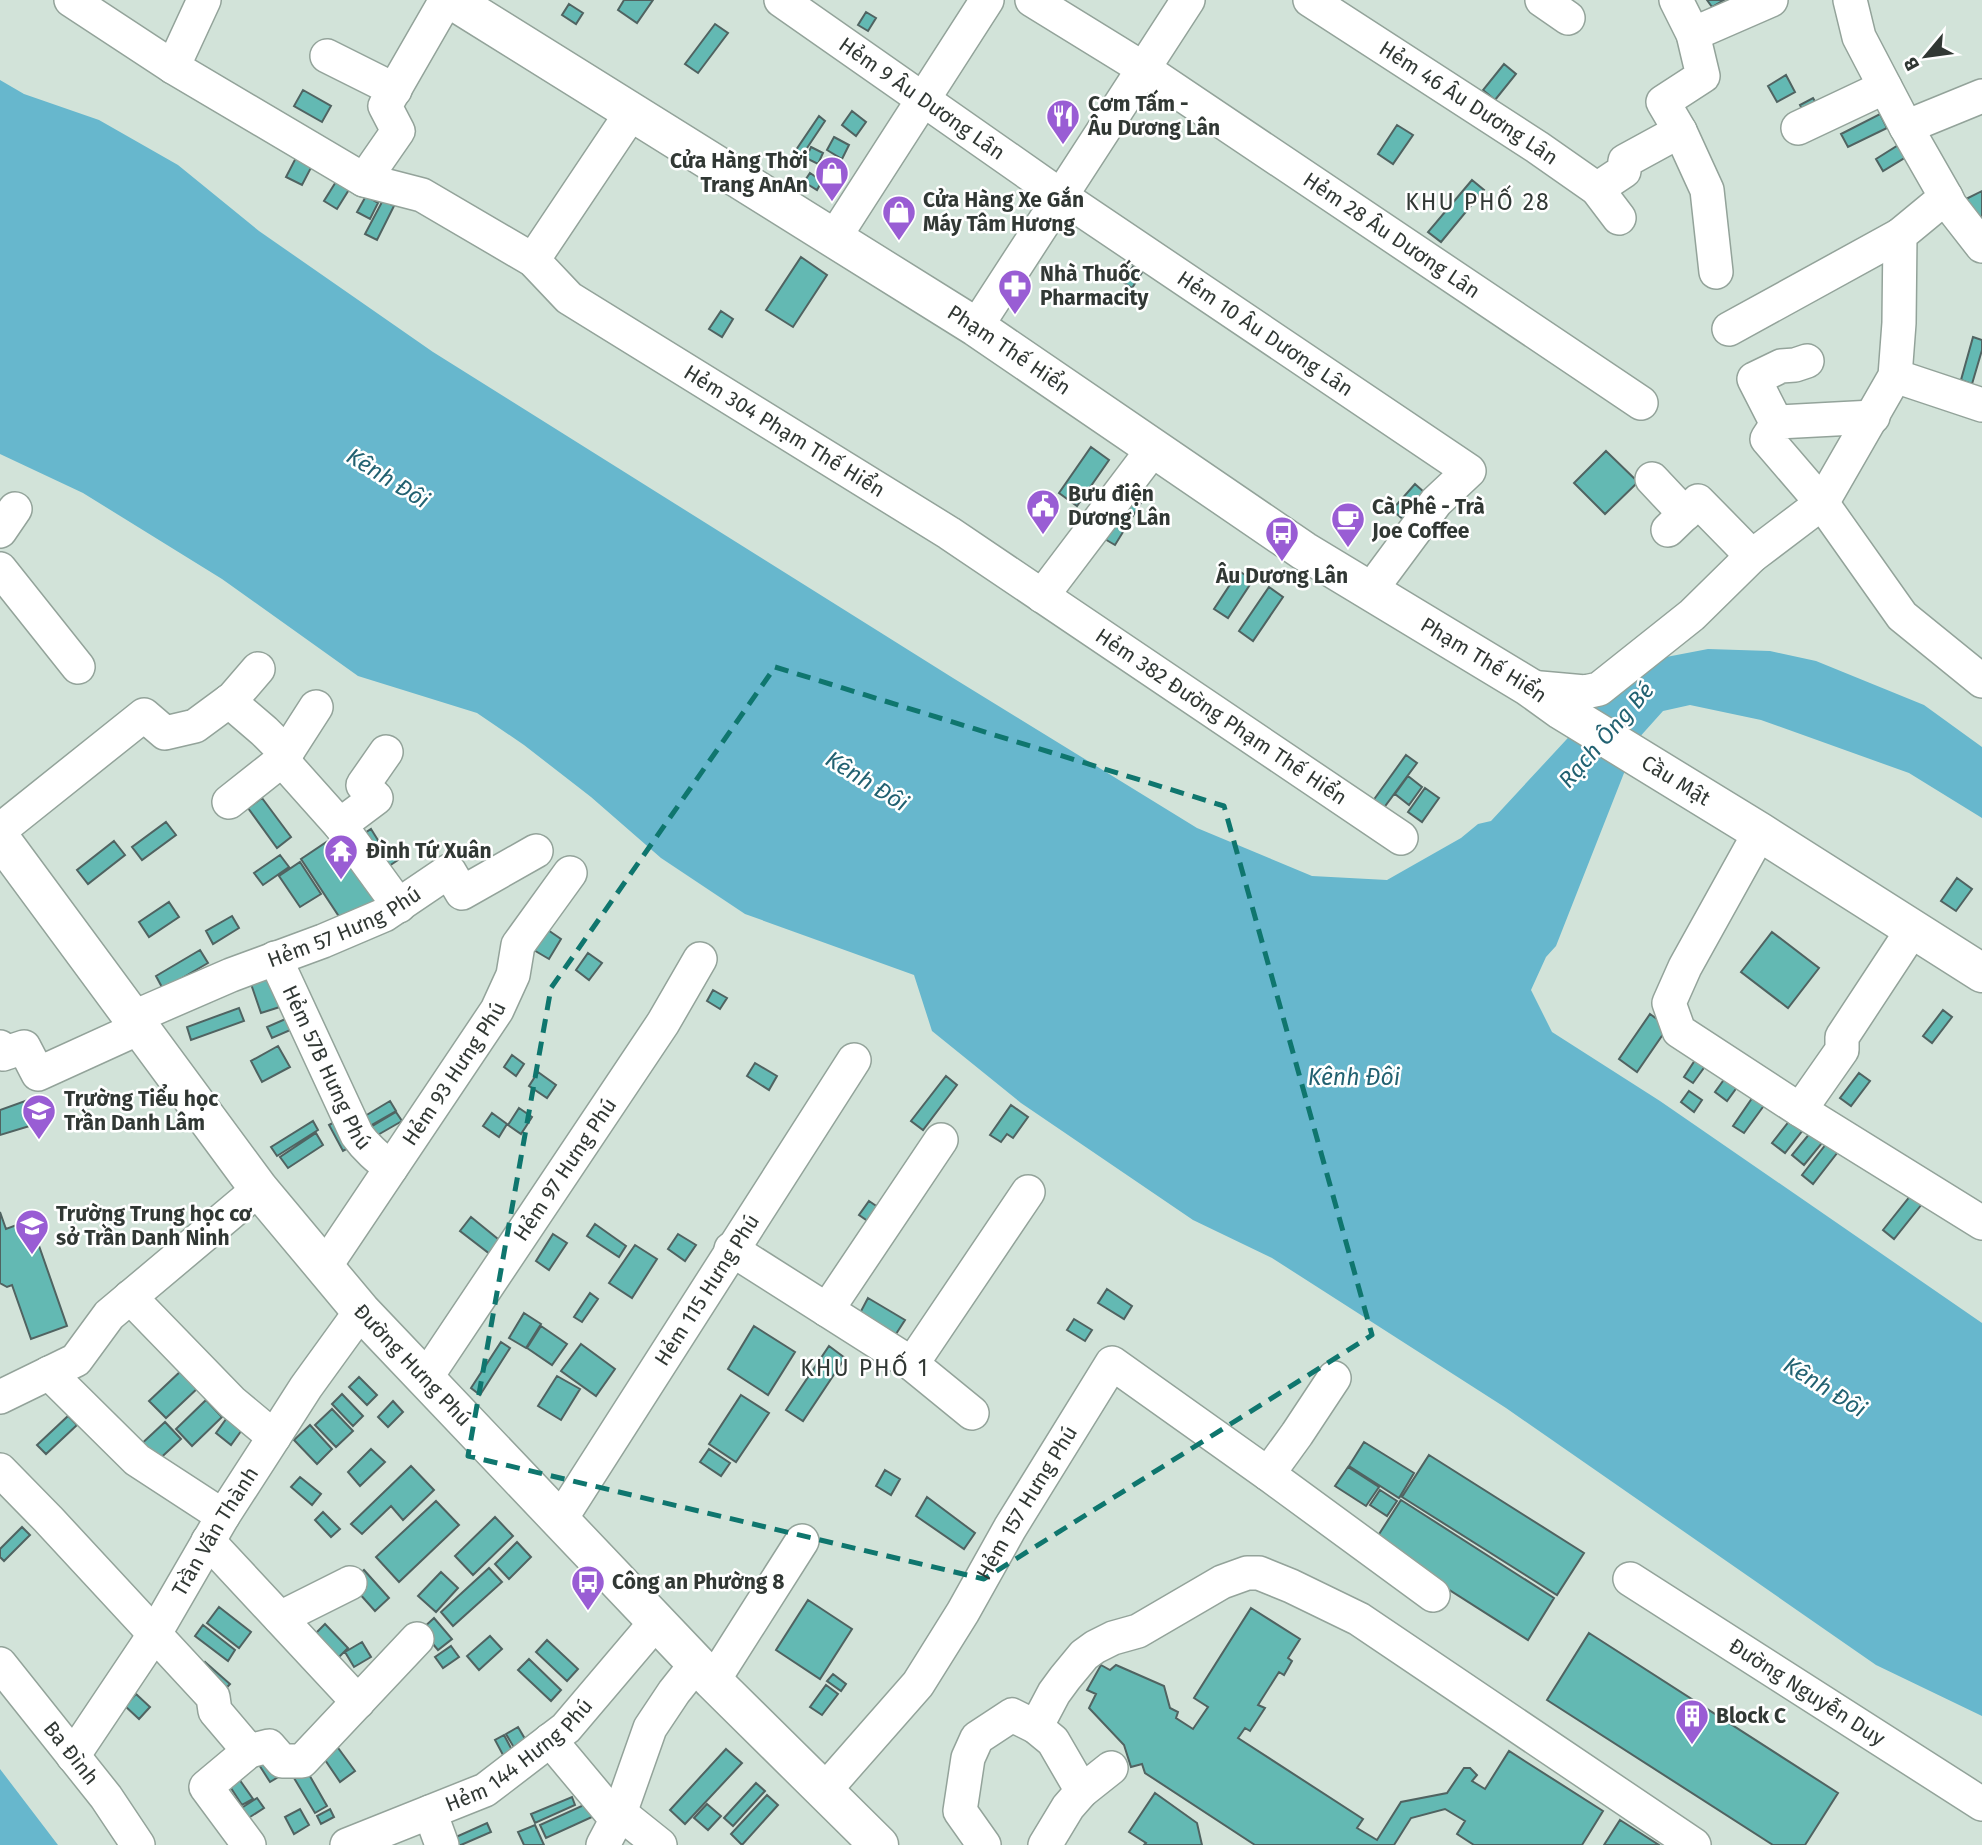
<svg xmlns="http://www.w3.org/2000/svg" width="1982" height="1845" font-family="'Fira Sans',sans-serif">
<rect width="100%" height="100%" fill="#d2e3d9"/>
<path fill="#67b7cd" d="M0,80L24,94L99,120L178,165L259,231L433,352L953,678L1197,828L1312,876L1387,880L1461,838L1478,824L1491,821L1591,713L1617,687L1661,658L1708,649L1770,651L1816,661L1924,705L1982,747V818L1909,773L1761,720L1690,705L1663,711L1637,740L1556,946L1546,957L1531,990L1552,1032L1660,1101L1982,1323V1716L1876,1665L1506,1408L1272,1258L1193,1220L1021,1103L932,1031L914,975L745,914L661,858L591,797L524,745L477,713L358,676L222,579L83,493L0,454Z
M0,1769L58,1845H0Z"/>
<path fill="#63b9b3" stroke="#506361" stroke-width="2" d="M624,0H653L637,23L618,10Z
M1707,0H1724L1712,7Z
M569,4L583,13L576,24L562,15Z
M866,12L876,18L868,31L858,25Z
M715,24L728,33L698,73L685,64Z
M1504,64L1516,74L1495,100L1483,90Z
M1786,75L1795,92L1777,102L1768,86Z
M303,90L331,106L322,122L294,106Z
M1813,98L1820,110L1806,117L1800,105Z
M852,111L866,122L856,136L842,125Z
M1880,114L1887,128L1848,147L1841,134Z
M819,116L825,121L801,157L794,153Z
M1397,125L1413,135L1393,164L1378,154Z
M834,137L849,145L842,159L827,150Z
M1900,144L1906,157L1883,171L1876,159Z
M811,147L823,153L818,164L806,158Z
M300,150L316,158L302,185L286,177Z
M810,173L822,181L817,190L804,182Z
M337,180L350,188L337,209L324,201Z
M1472,180L1484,190L1441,242L1428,232Z
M1982,191V229L1966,199Z
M366,196L378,203L370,219L357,212Z
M383,200L394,206L377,240L365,234Z
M1141,254L1150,260L1132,288L1123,282Z
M801,257L827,275L793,327L766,310Z
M721,311L733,319L722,337L709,329Z
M1973,337L1982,340V350L1972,384L1961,380Z
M1091,447L1109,460L1077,506L1059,493Z
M1606,451L1638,482L1605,514L1574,483Z
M1415,484L1434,501L1411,526L1392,510Z
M1135,486L1147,493L1115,545L1103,538Z
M1239,571L1253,580L1228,618L1214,609Z
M1269,587L1283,597L1253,641L1239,631Z
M1406,755L1417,763L1380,813L1370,805Z
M1408,776L1422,787L1409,805L1395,794Z
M1425,788L1439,798L1422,822L1408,812Z
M262,798L291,837L277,848L248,808Z
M166,822L176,835L142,860L132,847Z
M371,829L386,853L394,847L401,858L380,872L365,833Z
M337,835L382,903L346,927L301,859Z
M114,841L125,855L88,884L77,870Z
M280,855L289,867L263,885L254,873Z
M300,862L321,894L300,907L279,876Z
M1957,878L1972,889L1956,911L1941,901Z
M169,902L179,917L149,937L139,922Z
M232,916L239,928L213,944L206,931Z
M545,928L561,939L549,959L532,949Z
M1772,932L1819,968L1788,1008L1741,972Z
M200,950L208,963L163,989L156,976Z
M588,953L602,963L589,980L576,970Z
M275,976L286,1005L261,1013L251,984Z
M713,990L727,998L720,1009L707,1001Z
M239,1008L244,1021L191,1040L187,1027Z
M1943,1010L1952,1017L1932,1043L1923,1036Z
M1650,1014L1668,1027L1637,1072L1619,1059Z
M290,1017L295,1028L272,1038L267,1027Z
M278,1046L290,1067L262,1082L251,1061Z
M1701,1051L1711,1058L1693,1083L1684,1077Z
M512,1055L524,1064L516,1076L504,1067Z
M755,1063L777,1076L769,1090L747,1076Z
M1731,1070L1743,1079L1727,1101L1715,1092Z
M538,1072L556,1085L547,1098L529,1086Z
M1859,1073L1870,1081L1851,1106L1840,1098Z
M946,1076L957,1085L923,1130L911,1121Z
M1689,1091L1702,1100L1694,1112L1681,1102Z
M1757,1091L1768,1100L1744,1133L1733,1126Z
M28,1100L36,1124L0,1135V1110Z
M390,1101L396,1111L361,1131L355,1122Z
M1011,1105L1028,1117L1013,1138L1007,1134L1001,1142L990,1135Z
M519,1108L532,1117L521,1134L508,1125Z
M396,1112L402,1121L369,1140L364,1131Z
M492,1113L507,1124L499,1137L483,1126Z
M1794,1115L1806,1126L1785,1153L1772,1143Z
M340,1119L354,1145L343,1151L329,1125Z
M313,1121L318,1130L277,1156L271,1147Z
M1815,1127L1827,1137L1804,1165L1792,1155Z
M316,1133L323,1145L288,1168L280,1157Z
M1830,1139L1841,1148L1813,1184L1802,1175Z
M1915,1190L1926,1199L1894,1239L1883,1230Z
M869,1201L885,1212L875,1226L859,1215Z
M0,1212L6,1229L30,1220L67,1326L31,1339L12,1285L7,1287L0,1283Z
M471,1217L509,1248L499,1261L460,1231Z
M595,1224L626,1246L619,1257L587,1236Z
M553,1234L567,1243L549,1270L536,1261Z
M678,1234L696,1245L685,1261L668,1249Z
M635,1245L657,1259L632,1298L609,1283Z
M1107,1289L1132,1306L1124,1319L1098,1303Z
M590,1293L598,1299L582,1322L574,1317Z
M868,1298L905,1320L896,1334L860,1313Z
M524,1313L541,1324L526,1348L509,1338Z
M1074,1319L1092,1330L1085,1341L1067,1330Z
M541,1326L567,1344L552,1365L527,1348Z
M754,1326L795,1352L768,1395L728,1369Z
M501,1342L510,1348L480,1395L471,1388Z
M581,1344L615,1369L596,1396L561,1371Z
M829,1346L845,1358L803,1421L786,1410Z
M183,1369L200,1386L166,1418L149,1401Z
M557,1376L580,1389L561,1420L538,1406Z
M359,1377L377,1395L367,1405L349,1387Z
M342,1394L363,1416L353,1426L332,1404Z
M741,1395L769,1413L736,1462L709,1444Z
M206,1400L222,1417L192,1446L176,1429Z
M393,1401L403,1412L388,1427L378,1417Z
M332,1409L353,1431L336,1447L315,1425Z
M229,1415L244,1427L231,1445L216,1433Z
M68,1416L77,1425L46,1454L37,1445Z
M165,1422L181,1439L153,1465L137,1448Z
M310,1425L332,1449L317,1464L294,1440Z
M1364,1442L1414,1473L1399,1498L1349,1466Z
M371,1449L385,1462L360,1486L348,1472Z
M709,1449L730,1463L721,1476L700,1462Z
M1429,1455L1584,1553L1557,1595L1402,1497Z
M411,1466L434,1490L403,1520L391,1506L362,1534L351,1524Z
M1348,1467L1379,1487L1366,1506L1335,1486Z
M885,1470L900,1479L891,1495L876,1486Z
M300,1477L321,1494L312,1505L291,1487Z
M1380,1490L1397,1501L1387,1516L1370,1505Z
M927,1497L975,1533L964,1549L916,1516Z
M1401,1500L1554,1598L1528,1640L1374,1542Z
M436,1501L459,1525L399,1582L376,1557Z
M323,1512L340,1529L331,1537L315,1520Z
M495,1517L513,1536L473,1575L455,1556Z
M22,1527L30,1535L4,1561L0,1557V1549Z
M517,1542L531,1557L509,1579L495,1564Z
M489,1568L502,1582L453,1626L441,1612Z
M364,1570L389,1598L375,1611L350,1583Z
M441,1572L458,1588L436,1612L418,1596Z
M808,1600L852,1629L820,1679L776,1650Z
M219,1607L251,1632L239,1648L207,1623Z
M1251,1608L1300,1639L1288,1658L1292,1661L1284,1675L1279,1672L1258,1705L1265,1708L1250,1731L1245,1728L1238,1738L1363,1819L1357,1828L1377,1840L1401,1802L1447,1793L1464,1768H1470L1477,1775L1472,1781L1485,1789L1509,1751L1603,1811L1582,1845H1474L1457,1834L1465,1821L1445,1809L1411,1818L1394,1845H1255L1145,1773L1142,1764L1131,1767L1124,1745L1089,1708L1096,1694L1087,1690L1101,1665L1110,1670L1116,1665L1164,1686L1170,1708L1178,1712L1176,1718L1193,1729L1208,1707L1194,1698Z
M434,1618L452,1639L438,1650L421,1630Z
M325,1624L348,1648L334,1662L311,1638Z
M203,1625L235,1650L228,1661L195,1636Z
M1589,1633L1838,1793L1805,1845H1773L1547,1700Z
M490,1636L502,1649L479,1670L467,1656Z
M547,1640L578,1669L567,1681L536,1652Z
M362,1642L371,1657L354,1667L345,1652Z
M451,1646L459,1657L443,1668L435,1657Z
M529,1659L561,1690L551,1701L518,1670Z
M205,1662L230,1684L219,1696L195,1673Z
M833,1674L846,1684L841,1691L827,1681Z
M826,1685L838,1694L822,1715L810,1707Z
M136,1694L150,1707L139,1719L125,1706Z
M518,1727L528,1744L516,1751L506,1734Z
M504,1735L512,1750L503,1755L495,1740Z
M333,1741L355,1771L340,1782L319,1751Z
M726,1749L742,1763L685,1824L670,1810Z
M254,1757L280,1776L270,1782Z
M307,1771L327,1806L315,1813L294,1778Z
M239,1779L253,1799L242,1805L229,1785Z
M756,1783L765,1791L733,1826L724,1818Z
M1155,1793L1197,1823L1202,1845H1144L1146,1843L1129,1832Z
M767,1795L778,1805L742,1845L731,1834Z
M572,1797L575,1805L535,1823L531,1814Z
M257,1798L264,1808L247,1819L240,1809Z
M586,1804L592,1817L546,1838L540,1825Z
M707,1804L721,1816L708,1830L694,1818Z
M300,1809L309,1825L294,1834L285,1817Z
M330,1809L334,1817L321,1824L317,1816Z
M1620,1820L1659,1845H1604Z
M487,1823L491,1832L461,1845H449L447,1841Z
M535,1825L544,1845H524L518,1832Z"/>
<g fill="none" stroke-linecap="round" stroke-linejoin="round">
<g stroke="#93a39a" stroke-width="36">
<g id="minor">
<path id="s1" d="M71,0L173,67L364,180L422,195L533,260L569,298L949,533L1401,838"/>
<path id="s2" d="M781,0L1061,196L1469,471L1436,502L1370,591"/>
<path id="s3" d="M1032,0L1144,69L1641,403"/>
<path id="s4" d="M1310,0L1537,147L1597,189L1619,218"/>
<path d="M1542,0L1568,18"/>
<path d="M1676,0L1693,34L1703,76L1663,102L1680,131L1707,190L1716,272"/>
<path d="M1850,0L1859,37L1906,127"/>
<path d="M1693,34L1771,0"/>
<path d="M327,56L395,90"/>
<path d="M173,67L204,0"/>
<path d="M1798,128L1885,87"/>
<path d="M364,180L398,131L385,106L446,0"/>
<path d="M1597,189L1624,171L1625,161L1680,131"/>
<path d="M1946,197L1950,205L1982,246"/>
<path d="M834,238L987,0"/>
<path d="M533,260L632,112"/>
<path d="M976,327L1188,0"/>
<path d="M1729,329L1900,235"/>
<path d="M1895,376L1982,405"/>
<path d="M1873,417L1778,422L1767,439L1822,503L1902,616L1982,681"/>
<path d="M1777,424L1754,379L1781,366L1795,365L1807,361"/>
<path d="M1652,479L1685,514"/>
<path d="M1668,530L1698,501L1752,556"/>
<path d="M0,531L15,509"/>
<path d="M0,569L78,667"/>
<path d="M1042,596L1154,448"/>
<path d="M1529,687L1585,692L1599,689L1692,615L1752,556L1822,503L1895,376L1899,323L1900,235L1946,197L1906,127L1982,96"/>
<path d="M229,701L264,731L287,754"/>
<path d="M282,760L340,825L399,906"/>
<path d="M229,802L282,760L316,707"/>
<path d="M340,825L376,798L363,785L386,752"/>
<path d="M0,830L144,715L165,733L195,726L233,698L258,669"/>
<path d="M1760,832L1685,967L1669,1003L1679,1031L1800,1110"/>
<path d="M1913,929L1842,1037V1050L1800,1110L1982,1223"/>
<path id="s5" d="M275,958L357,1135C367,1149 378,1158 391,1168"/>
<path id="s6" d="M132,1018L231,975L323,941L384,915L449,871L462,893L536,851"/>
<path d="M0,1047L3,1054L24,1047L38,1074L139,1028"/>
<path d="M731,1249L912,1364L972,1413"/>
<path id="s7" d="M324,1268L497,1010L513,975L518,945L570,873"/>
<path d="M130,1297L232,1402L274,1437"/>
<path d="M827,1310L941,1140"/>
<path d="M912,1364L1028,1192"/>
<path d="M49,1373L137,1460L223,1516"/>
<path id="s8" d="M425,1379L663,1023L700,959"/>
<path d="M0,1397L76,1360L109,1315L259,1189"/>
<path d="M0,1470L48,1519L213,1697L215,1711L249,1751L269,1746L282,1761H302L417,1639"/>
<path d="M1268,1474L1433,1595"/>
<path id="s9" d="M560,1520L854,1060"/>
<path d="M208,1541L358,1702"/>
<path id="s10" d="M1630,1579L1982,1804"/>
<path d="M280,1618L350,1583"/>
<path id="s11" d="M0,1664L106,1797L138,1845"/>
<path d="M713,1681L802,1541"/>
<path d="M1036,1727L1054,1693L1065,1678L1084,1655L1095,1647L1113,1638L1138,1631L1222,1582L1247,1573H1259L1291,1586L1359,1619L1694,1845"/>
<path d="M550,1740L616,1819"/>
<path d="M249,1751L206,1787L249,1845"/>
<path id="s12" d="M73,1756L154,1635L223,1516L274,1437L306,1387L361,1311"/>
<path id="s13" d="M824,1791L918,1684L963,1612L1010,1528L1112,1363L1268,1474L1297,1434L1334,1378"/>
<path d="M430,1812L442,1845"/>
<path d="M620,1813L660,1845"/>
<path id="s14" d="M347,1845L485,1790L566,1728L656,1622"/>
<path d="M603,1845L620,1813L650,1728L674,1692L697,1663"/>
<path d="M984,1845L960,1811L968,1758L977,1738L1012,1715L1036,1727L1053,1741L1082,1791"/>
<path d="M1045,1845L1068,1807L1082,1791L1111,1768"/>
</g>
</g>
<g stroke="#93a39a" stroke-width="41">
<g id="major">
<path id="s15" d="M452,0L976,327L1304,551L1529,687L1561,710L1760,832L1982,973"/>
<path id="s16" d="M0,838L259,1189L361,1311L713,1681L879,1845"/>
</g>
</g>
<use href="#minor" stroke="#fff" stroke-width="33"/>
<use href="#major" stroke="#fff" stroke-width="38"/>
</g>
<path fill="none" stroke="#0f766e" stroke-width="5" stroke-dasharray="14 9" stroke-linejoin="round" d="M775,667L1224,806L1372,1335L984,1579L468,1456L551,988Z"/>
<defs>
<g id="restaurant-pin" transform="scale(1.75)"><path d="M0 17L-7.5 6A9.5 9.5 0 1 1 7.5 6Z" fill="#995dd4" stroke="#fff"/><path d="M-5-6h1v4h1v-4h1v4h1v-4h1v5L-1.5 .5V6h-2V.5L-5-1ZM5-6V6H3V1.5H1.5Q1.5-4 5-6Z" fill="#fff"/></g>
<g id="shop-pin" transform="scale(1.75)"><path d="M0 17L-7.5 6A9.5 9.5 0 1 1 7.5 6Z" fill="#995dd4" stroke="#fff"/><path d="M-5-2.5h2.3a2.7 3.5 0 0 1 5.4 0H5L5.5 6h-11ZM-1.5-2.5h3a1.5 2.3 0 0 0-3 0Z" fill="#fff"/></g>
<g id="pharmacy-pin" transform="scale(1.75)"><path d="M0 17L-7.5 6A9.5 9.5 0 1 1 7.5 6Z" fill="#995dd4" stroke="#fff"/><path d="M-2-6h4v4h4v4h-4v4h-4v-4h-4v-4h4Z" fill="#fff"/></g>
<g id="civic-pin" transform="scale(1.75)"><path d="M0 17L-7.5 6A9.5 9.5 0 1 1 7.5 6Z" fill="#995dd4" stroke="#fff"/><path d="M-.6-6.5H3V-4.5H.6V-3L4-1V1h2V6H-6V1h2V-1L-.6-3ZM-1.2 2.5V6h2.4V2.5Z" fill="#fff"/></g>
<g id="cafe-pin" transform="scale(1.75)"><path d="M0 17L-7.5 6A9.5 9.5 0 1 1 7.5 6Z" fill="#995dd4" stroke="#fff"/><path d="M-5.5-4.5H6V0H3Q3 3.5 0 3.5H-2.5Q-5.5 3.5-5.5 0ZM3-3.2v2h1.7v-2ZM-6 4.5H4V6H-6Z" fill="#fff"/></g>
<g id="bus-pin" transform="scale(1.75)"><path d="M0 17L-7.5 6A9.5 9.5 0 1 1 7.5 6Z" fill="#995dd4" stroke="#fff"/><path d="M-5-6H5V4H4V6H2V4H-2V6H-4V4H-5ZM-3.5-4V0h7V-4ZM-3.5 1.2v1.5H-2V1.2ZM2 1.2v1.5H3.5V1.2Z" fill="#fff"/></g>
<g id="temple-pin" transform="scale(1.75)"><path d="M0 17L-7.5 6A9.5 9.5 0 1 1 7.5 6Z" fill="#995dd4" stroke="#fff"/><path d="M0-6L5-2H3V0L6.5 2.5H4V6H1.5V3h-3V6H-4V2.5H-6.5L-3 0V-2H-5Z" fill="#fff"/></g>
<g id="school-pin" transform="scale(1.75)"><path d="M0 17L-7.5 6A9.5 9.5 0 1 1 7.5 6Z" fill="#995dd4" stroke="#fff"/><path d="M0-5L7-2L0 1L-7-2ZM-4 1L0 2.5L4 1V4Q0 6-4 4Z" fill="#fff"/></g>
<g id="building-pin" transform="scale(1.75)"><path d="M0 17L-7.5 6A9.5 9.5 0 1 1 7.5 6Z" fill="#995dd4" stroke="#fff"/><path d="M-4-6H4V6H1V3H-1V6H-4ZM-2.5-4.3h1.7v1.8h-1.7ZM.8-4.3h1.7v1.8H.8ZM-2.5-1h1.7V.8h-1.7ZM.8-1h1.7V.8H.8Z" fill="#fff"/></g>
</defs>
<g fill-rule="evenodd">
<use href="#restaurant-pin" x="1063" y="116"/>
<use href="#shop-pin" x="832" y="173"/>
<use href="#shop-pin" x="899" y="212"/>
<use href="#pharmacy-pin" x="1015" y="286"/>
<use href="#civic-pin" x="1043" y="506"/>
<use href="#cafe-pin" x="1348" y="519"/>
<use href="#bus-pin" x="1282" y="533"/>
<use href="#temple-pin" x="341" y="851"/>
<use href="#school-pin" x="39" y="1111"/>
<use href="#school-pin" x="32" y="1226"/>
<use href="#bus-pin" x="588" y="1582"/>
<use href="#building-pin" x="1692" y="1716"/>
</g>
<g text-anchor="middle" stroke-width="5" stroke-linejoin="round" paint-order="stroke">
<g font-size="21" fill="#313834" stroke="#fff">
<text dy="7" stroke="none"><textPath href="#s2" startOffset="172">Hẻm 9 Âu Dương Lân</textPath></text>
<text dy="7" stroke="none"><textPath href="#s4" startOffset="189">Hẻm 46 Âu Dương Lân</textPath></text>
<text dy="7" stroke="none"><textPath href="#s3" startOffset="430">Hẻm 28 Âu Dương Lân</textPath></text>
<text dy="7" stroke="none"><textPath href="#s2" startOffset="588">Hẻm 10 Âu Dương Lân</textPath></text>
<text dy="7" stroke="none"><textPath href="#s15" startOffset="658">Phạm Thế Hiển</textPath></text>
<text dy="7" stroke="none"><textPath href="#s1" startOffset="838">Hẻm 304 Phạm Thế Hiển</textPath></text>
<text dy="7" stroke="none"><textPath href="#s15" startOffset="1225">Phạm Thế Hiển</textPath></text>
<text dy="7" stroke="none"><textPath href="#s1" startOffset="1360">Hẻm 382 Đường Phạm Thế Hiển</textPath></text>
<text dy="7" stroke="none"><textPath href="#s15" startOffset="1452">Cầu Mật</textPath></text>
<text dy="7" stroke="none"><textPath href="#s6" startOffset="231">Hẻm 57 Hưng Phú</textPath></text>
<text dy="7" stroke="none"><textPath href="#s5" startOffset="121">Hẻm 57B Hưng Phú</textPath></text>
<text dy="7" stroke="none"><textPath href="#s7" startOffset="234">Hẻm 93 Hưng Phú</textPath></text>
<text dy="7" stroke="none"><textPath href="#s8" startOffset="252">Hẻm 97 Hưng Phú</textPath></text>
<text dy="7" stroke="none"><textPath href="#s9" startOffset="273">Hẻm 115 Hưng Phú</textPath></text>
<text dy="7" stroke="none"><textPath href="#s16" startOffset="670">Đường Hưng Phú</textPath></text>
<text dy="7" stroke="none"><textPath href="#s13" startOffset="354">Hẻm 157 Hưng Phú</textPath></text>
<text dy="7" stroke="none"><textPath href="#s12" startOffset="266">Trần Văn Thành</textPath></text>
<text dy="7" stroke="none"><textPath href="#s10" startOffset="210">Đường Nguyễn Duy</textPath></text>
<text dy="7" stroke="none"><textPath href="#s14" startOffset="196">Hẻm 144 Hưng Phú</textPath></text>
<text dy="7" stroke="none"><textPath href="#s11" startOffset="114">Ba Đình</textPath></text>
</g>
<g font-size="21" font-weight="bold" fill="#313834" stroke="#fff" text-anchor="start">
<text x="1088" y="111">Cơm Tấm -<tspan x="1088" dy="24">Âu Dương Lân</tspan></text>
<text x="808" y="168" text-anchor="end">Cửa Hàng Thời<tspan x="808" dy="24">Trang AnAn</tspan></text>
<text x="923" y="207">Cửa Hàng Xe Gắn<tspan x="923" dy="24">Máy Tâm Hương</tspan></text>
<text x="1040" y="281">Nhà Thuốc<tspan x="1040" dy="24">Pharmacity</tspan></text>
<text x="1068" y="501">Bưu điện<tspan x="1068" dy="24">Dương Lân</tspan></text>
<text x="1372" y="514">Cà Phê - Trà<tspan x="1372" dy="24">Joe Coffee</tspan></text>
<text x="1282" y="583" text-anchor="middle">Âu Dương Lân</text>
<text x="366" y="858">Đình Tứ Xuân</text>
<text x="64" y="1106">Trường Tiểu học<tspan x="64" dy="24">Trần Danh Lâm</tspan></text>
<text x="56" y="1221">Trường Trung học cơ<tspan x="56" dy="24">sở Trần Danh Ninh</tspan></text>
<text x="612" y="1589">Công an Phường 8</text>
<text x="1716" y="1723">Block C</text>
</g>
<g font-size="23" letter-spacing="2" fill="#313834" stroke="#fff">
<text x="1478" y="210">KHU PHỐ 28</text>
<text x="865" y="1376">KHU PHỐ 1</text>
</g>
<g font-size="23" font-style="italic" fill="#216171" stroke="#fff">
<text transform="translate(388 478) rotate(32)" y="8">Kênh Đôi</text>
<text transform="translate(1606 735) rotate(-49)" y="8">Rạch Ông Bé</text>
<text transform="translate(867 781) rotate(32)" y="8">Kênh Đôi</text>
<text x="1354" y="1085">Kênh Đôi</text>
<text transform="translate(1825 1387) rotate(32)" y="8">Kênh Đôi</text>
</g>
</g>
<g transform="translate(1926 56) rotate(241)" stroke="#ffffff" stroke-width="5" paint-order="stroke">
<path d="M0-5L12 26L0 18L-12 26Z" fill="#313834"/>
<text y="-10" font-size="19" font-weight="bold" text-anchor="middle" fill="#313834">B</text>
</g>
</svg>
